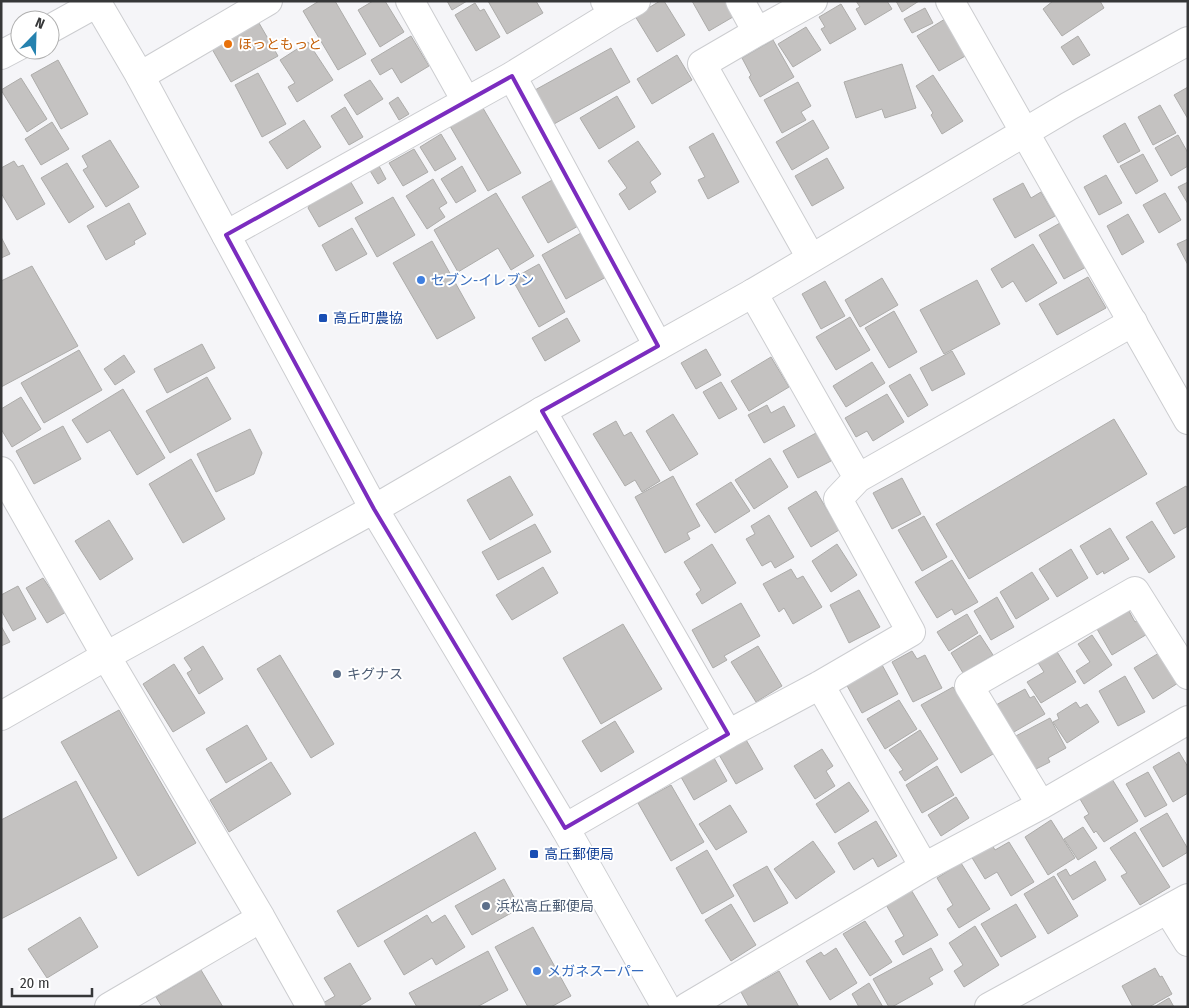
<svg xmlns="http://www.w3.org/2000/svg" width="1189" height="1008" font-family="'Fira Sans Condensed','Noto Sans JP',sans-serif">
<rect width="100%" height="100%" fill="#f5f5f8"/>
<path fill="#c4c2c1" stroke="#adacaa" d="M319,1H335L366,54L338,70L303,11Z
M373,1H385L404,32L380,47L358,10Z
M447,1H467L452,10Z
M488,1H536L543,13L507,34Z
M660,1H664L685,35L657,52L635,16Z
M692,1H730L738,14L709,31Z
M856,1H887L892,9L865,25L856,9L860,7Z
M896,1H919L902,12Z
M1053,1H1100L1104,8L1062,36L1043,9Z
M475,3L480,11L484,9L500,37L476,51L455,15Z
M841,4L856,29L830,44L821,29L825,27L819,17Z
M925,8L933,23L912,33L904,19Z
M945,19L967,55L939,71L917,36Z
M259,23L278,56L231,82L212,49Z
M806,27L821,50L793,67L778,44Z
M411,36L429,66L401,83L392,68L380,75L371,60Z
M1078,36L1090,55L1073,65L1061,47Z
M773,40L794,77L760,97L749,77L751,75L742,58Z
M308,42L333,80L297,102L288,87L295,83L280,60Z
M611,48L630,82L554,124L535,90Z
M677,55L692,80L652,104L637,79Z
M58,60L88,114L61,129L31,75Z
M902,64L916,108L885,118L882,109L856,118L844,82Z
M258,73L286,124L262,137L235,85Z
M933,75L963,121L942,134L931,115L933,113L916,86Z
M21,78L47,119L27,132L1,90Z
M370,80L383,99L357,115L344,95Z
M798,82L811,106L801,112L806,120L782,133L764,100Z
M1188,87V119L1174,95Z
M617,96L635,127L599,149L580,118Z
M398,97L409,114L399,120L389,103Z
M480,103L521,173L488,191L447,121Z
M1160,105L1176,133L1153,145L1138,117Z
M345,107L363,137L349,145L331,116Z
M304,120L321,147L287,169L269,142Z
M813,120L829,148L792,170L776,142Z
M52,122L69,149L41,165L25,139Z
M1125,123L1140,151L1118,163L1103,136Z
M713,133L739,182L708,199L698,180L705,177L689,147Z
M441,134L456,159L435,171L420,147Z
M1178,135L1188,153V166L1171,176L1155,148Z
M110,140L139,187L106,207L83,170L88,167L82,156Z
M638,141L661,174L650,182L656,192L629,210L619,194L627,188L608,161Z
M414,149L428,172L403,186L389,163Z
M1143,154L1158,181L1136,194L1120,166Z
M827,158L844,188L812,206L795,176Z
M14,161L18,167L23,165L45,204L17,220L1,193V168Z
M67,163L94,207L69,223L41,178Z
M378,164L386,179L378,184L369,169Z
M462,166L476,191L456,203L441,179Z
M1106,175L1122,203L1099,215L1084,187Z
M349,179L363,203L319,227L308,208L312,201Z
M433,179L447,203L439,208L445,217L427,229L406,196Z
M554,179L580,225L548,243L522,197Z
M1188,182V204L1178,187Z
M1023,183L1031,198L1041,192L1055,216L1015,238L993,199Z
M496,193L534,256L511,270L498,248L458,272L434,230Z
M1165,193L1181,220L1159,233L1143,205Z
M393,197L415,235L377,257L355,218Z
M129,203L146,234L134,241L135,244L106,260L87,226Z
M1128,214L1144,242L1122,255L1107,226Z
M1060,223L1086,267L1064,279L1039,235Z
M352,228L367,254L336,271L322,245Z
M581,233L606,277L566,299L542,255Z
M1,237L10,254L1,258Z
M1188,239V265L1177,244Z
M432,241L475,318L437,339L393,263Z
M1033,244L1057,283L1026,302L1013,281L1002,288L991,269Z
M539,264L565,312L539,327L512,279Z
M32,266L78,346L1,387V281Z
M1088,277L1106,308L1057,335L1039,304Z
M882,278L898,305L860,327L845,300Z
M977,280L1000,324L944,354L920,310Z
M825,281L845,316L821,329L802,294Z
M894,311L917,352L889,368L865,328Z
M850,317L870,350L836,370L816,337Z
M567,318L580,341L545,361L532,338Z
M202,344L215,368L167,393L154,369Z
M706,349L721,375L696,389L681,363Z
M79,350L102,390L44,423L21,383Z
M952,351L965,374L932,391L920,368Z
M124,355L135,372L115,385L104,369Z
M771,357L789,387L749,411L731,381Z
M872,362L885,383L846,407L833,386Z
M910,374L928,405L908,417L889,386Z
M207,377L231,419L170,453L146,411Z
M721,382L737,409L719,419L703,392Z
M123,389L165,458L137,475L110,430L87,443L72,420Z
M887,394L904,422L873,441L867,431L856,437L845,418Z
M21,397L41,429L12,447L1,429V409Z
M767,405L771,413L784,406L795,426L764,443L748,415Z
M673,414L698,454L670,471L646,431Z
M1114,419L1147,474L969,579L936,524Z
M616,421L624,436L631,432L660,481L642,492L635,480L625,486L593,434Z
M63,426L81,459L34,484L16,451Z
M250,429L262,453L254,474L216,492L197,454Z
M816,433L831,461L798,478L783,451Z
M770,458L788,487L754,509L735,480Z
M191,459L225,519L183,543L149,484Z
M510,476L533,515L490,540L467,500Z
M673,476L700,526L687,533L690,539L665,553L635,497Z
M902,478L921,514L892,529L873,493Z
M731,482L750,511L715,533L696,504Z
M1186,486L1188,489V526L1174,534L1156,503Z
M816,491L839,530L811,547L788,508Z
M769,515L794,557L775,568L771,561L762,566L746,539L755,534L751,526Z
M924,516L947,557L922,571L898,530Z
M109,520L133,559L100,580L75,541Z
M1152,521L1175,557L1149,573L1126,537Z
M535,524L551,552L498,580L482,552Z
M1110,528L1129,559L1104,574L1103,571L1097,575L1080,546Z
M712,544L736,583L702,604L696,594L701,590L684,562Z
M837,544L857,575L831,592L812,561Z
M1071,549L1088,578L1057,597L1039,569Z
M952,560L978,602L955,615L952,609L937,618L915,582Z
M543,567L558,593L512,620L496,595Z
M791,569L797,579L803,576L822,607L793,624L784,608L779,612L763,584Z
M1032,572L1049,599L1016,619L1000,592Z
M43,578L66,612L47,623L26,588Z
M18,586L36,619L13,631L1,610V595Z
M859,590L880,627L849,643L830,605Z
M997,597L1014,627L991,640L974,611Z
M741,603L760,636L724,656L727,660L713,668L692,630Z
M1129,611L1135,622L1141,618L1149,633L1112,655L1097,629Z
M967,614L978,633L949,651L937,632Z
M623,624L662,689L601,724L563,658Z
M1,626L10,642L1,646Z
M980,635L993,655L963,673L951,653Z
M1092,635L1112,665L1084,684L1076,671L1090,662L1078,644Z
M203,646L223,679L199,694L187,673L192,670L184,658Z
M758,646L782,686L756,702L731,662Z
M1054,647L1076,682L1041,703L1027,682L1044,672L1035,658Z
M912,651L917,659L925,655L942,688L913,702L892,662Z
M1159,653L1178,683L1153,699L1134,668Z
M280,655L334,744L311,758L257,669Z
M881,663L898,694L862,713L845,682Z
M174,664L205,713L173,732L143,684Z
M1125,676L1145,712L1118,726L1099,691Z
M953,687L993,754L961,773L921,705Z
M1025,689L1030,698L1034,696L1045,714L1007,736L996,705Z
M899,700L917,729L885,749L867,719Z
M1076,702L1080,708L1087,704L1099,722L1067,743L1053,722L1059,719L1057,714Z
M119,710L196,843L138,876L61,742Z
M1050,718L1066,748L1048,758L1050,762L1030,772L1012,738Z
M615,721L634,752L601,772L582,741Z
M247,725L267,759L226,783L206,749Z
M920,730L938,759L905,781L899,772L903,770L889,750Z
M745,738L763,769L736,784L718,753Z
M822,749L833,766L826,771L835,786L815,799L794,766Z
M1179,752L1188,767V793L1173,802L1153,767Z
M714,758L727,781L694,800L681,777Z
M271,762L291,794L229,832L210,800Z
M937,766L954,795L922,813L906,785Z
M1148,772L1167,805L1145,817L1126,784Z
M1112,779L1138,821L1104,842L1096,831L1094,833L1084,817L1089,814L1080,799Z
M76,781L117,858L1,919V820Z
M849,782L869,811L835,833L816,804Z
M671,785L704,842L671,861L638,803Z
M956,797L969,818L941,836L928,815Z
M730,805L747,832L716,850L699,824Z
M1167,813L1188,849V852L1163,867L1140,829Z
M1051,820L1075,858L1048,875L1025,837Z
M876,821L897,856L878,867L873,858L854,870L838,843Z
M1083,827L1097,848L1078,860L1064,839Z
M475,832L496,869L358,947L337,911Z
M1135,832L1170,887L1140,905L1121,876L1127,873L1110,848Z
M813,841L835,872L796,899L774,869Z
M1009,842L1034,882L1011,896L997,872L985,879L971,856L991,843L995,850Z
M707,850L734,896L702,914L676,868Z
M1095,861L1106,880L1073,900L1057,874L1066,869L1070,876Z
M961,863L990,909L959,928L947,909L953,905L937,878Z
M767,866L788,903L754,922L733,885Z
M1054,876L1078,916L1048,934L1024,894Z
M504,879L520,908L472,935L455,906Z
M910,888L938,935L903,955L895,941L904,936L885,903Z
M731,904L756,945L731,961L705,920Z
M1016,904L1036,937L1001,957L981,924Z
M427,915L432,923L445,915L465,947L436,965L432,958L404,975L384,941Z
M80,917L98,947L47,978L28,949Z
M865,921L892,962L870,976L843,934Z
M975,926L999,965L964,987L954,971L963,965L949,943Z
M533,927L571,996L551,1007H528L495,947Z
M836,948L857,983L830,1000L806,961L821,952L824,956Z
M931,948L943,970L929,978L933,984L892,1007H889L873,979Z
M488,951L508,990L477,1007H417L409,993Z
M350,963L371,999L358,1007H325L323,1003L335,996L324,978Z
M1155,968L1160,977L1162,976L1172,994L1149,1007H1133L1122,986Z
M201,970L223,1007H162L156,997Z
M779,971L799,1007H749L741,992Z
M869,983L883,1007H859L852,994Z
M1169,998L1174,1007H1154Z"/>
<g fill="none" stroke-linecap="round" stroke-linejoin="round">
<g stroke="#cccdd0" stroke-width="30">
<path id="minor" d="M410,1L466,101
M605,1L613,14L512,76L658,346
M740,1L757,32L702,64L811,258
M613,14L636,1
M50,29L97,3
M757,32L813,1
M1,55L20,45
M140,76L268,1
M226,235L512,76
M753,293L858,478
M542,411L728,734
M1,471L106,656L261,918L311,1007
M820,685L924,867
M1041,805L969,686L1135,591L1188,675
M565,828L728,734L820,685L911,632L838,499L858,478L1133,322
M1168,910L1188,942
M109,1007L261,918
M687,1007L924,867L1041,805L1188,720
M989,1007L1188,898"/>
</g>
<g stroke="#cccdd0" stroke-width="30">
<path id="tertiary" d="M96,1L140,76L374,509L565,828L666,1007
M950,1L1188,420
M1,716L106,656L374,509L542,411L753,293L1069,106L1188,41"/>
</g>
<use href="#minor" stroke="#fff" stroke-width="28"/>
<use href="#tertiary" stroke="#fff" stroke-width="28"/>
</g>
<path fill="none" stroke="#7b2cbf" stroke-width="4" stroke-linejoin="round" d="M512,76L658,346L542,411L728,734L565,828L374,509L226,235Z"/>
<circle fill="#e8710a" stroke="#fff" stroke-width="2" cx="228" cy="44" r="5"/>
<g fill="#3f7fe0" stroke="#fff" stroke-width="2">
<circle cx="421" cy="280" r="5"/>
<circle cx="537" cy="971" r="5"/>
</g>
<g fill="#1a4fb4" stroke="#fff" stroke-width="2">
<rect x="318" y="313" width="10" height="10" rx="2.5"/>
<rect x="529" y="849" width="10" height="10" rx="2.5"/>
</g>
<g fill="#5c6f8a" stroke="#fff" stroke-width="2">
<circle cx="337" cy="674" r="5"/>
<circle cx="486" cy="906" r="5"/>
</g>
<g text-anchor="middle" stroke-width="4" stroke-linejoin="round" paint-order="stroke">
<g font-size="14" fill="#c56008" stroke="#fff" text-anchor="start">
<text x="238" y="49">ほっともっと</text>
</g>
<g font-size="14" fill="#366cbe" stroke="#fff" text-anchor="start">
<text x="431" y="285">セブン-イレブン</text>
<text x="547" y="976">メガネスーパー</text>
</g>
<g font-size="14" fill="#164399" stroke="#fff" text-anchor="start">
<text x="333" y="323">高丘町農協</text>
<text x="544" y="859">高丘郵便局</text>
</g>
<g font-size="14" fill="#4e5e75" stroke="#fff" text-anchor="start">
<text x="347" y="679">キグナス</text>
<text x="496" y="911">浜松高丘郵便局</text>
</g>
</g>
<rect width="1189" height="1008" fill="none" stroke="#363738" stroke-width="5"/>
<g transform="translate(35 35) rotate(23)"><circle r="24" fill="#ffffff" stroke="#afafaf"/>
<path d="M0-4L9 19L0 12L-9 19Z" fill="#2582af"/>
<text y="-8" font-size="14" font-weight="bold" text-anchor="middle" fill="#363738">N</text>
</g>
<path d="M12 988v8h80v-8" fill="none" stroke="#363738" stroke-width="2.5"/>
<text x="20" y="988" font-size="15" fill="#363738" stroke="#ffffff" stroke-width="4" paint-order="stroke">20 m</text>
</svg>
